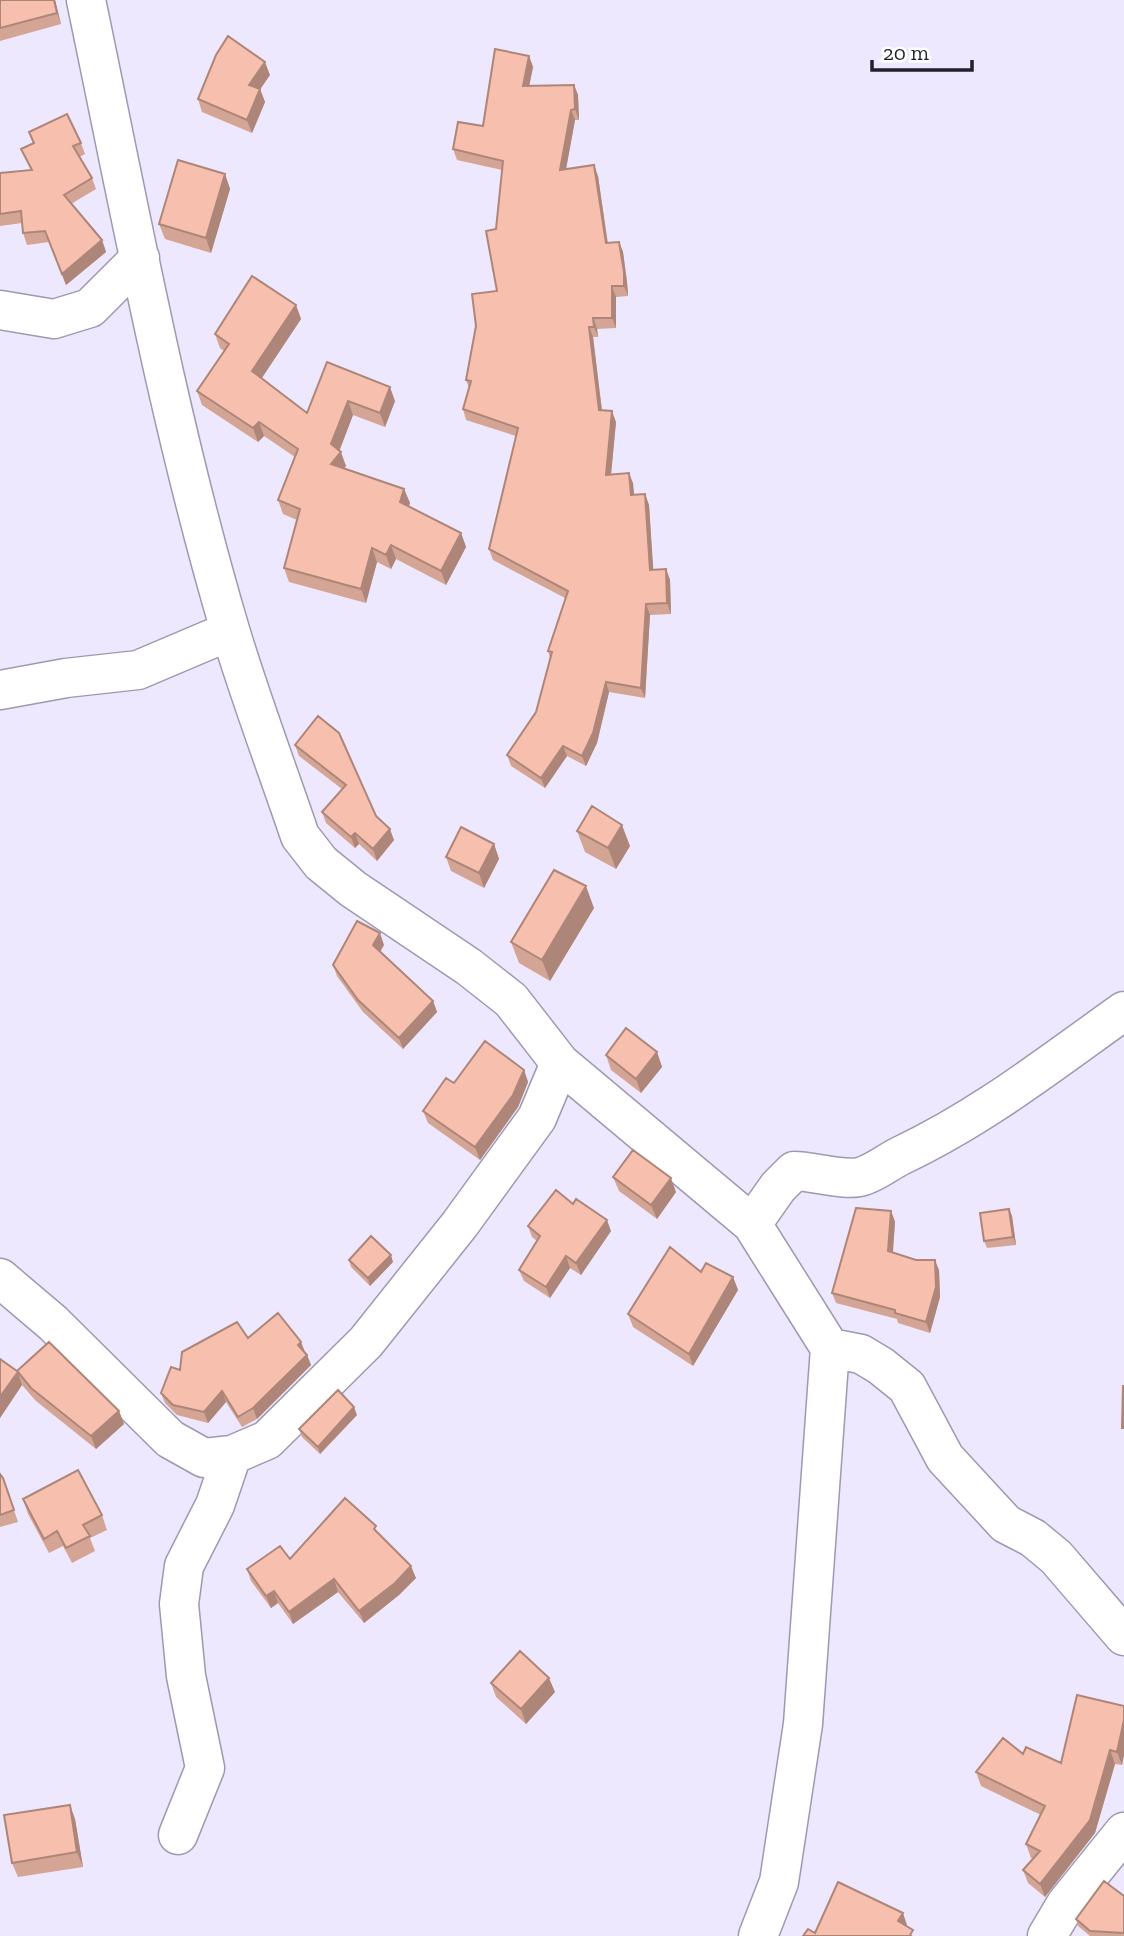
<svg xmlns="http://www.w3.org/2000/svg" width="1124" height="1936" font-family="'Zilla Slab',serif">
<rect width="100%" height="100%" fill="#eee8fe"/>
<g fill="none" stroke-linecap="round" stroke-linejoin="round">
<g stroke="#9f98b2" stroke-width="41">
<path id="minor" d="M86,0C130,211 169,424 230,630C251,700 277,768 300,836L321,863L353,889L469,967L511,1000L560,1063L752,1224L830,1348L861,1354L881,1366L907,1387L945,1458L1006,1524L1033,1538L1056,1557L1124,1636
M0,310L54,319L90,308L140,258
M0,690L66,678L138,670L230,631
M752,1224L778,1187L794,1171C813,1171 847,1182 863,1176C876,1172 888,1162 900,1156C981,1118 1051,1063 1124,1011
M0,1278L53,1323L170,1439L204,1458L232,1455L267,1440L366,1342L460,1224L537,1118L560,1063
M178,1835L205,1768L186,1676L179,1604L184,1566L215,1505L232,1455
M758,1936L779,1882L803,1724L830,1348
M1047,1936L1066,1904L1124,1832"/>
</g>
<use href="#minor" stroke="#fff" stroke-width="38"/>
</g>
<path fill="#d4a495" d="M0,0H55L61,24L0,41Z
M529,56L533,67L529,86L574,85L578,95L579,120H575L566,169L598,176L608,243L619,242L623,252L627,282L628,296L616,297V328L597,329L598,337H593L602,410L616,422L611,474L633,483L634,495L645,494L649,505L653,570L666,569L670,580L671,614L650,615L645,698L609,692L597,743L586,766L567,756L545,788L511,766L507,755L536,712L550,658L548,651L565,598L493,560L489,549L516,436L466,420L463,409L469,388L466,380L497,291L496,229L502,170L457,160L453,149L483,126Z
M270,75L260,89L265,102L252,133L202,112L198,99Z
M29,132L81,143L85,154L79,157L92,178L96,189L71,204L102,240L106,252L66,285L49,242L27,245L23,233L22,223L0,226V173L31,170L21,149L33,143Z
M225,174L230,189L211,253L165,239L159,224Z
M296,305L301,319L262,378L307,413L327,362L395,401L385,427L353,415L339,451L346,466L344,468L404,489L410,503L409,506L461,533L466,547L446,585L396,559L391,569L377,562L366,603L289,582L284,568L297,520L283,514L278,500L295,457L264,436L258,442L202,405L197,391L224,351L220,348L215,334Z
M318,716L376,816L394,840L377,861L359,844L355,848L326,823L322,812L342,789L299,756L295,745Z
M577,831L630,846L616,869L585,852Z
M494,844L499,859L484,888L451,871L446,857Z
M594,908L550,981L519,963L511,942Z
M384,945L380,952L433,1001L437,1012L403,1049L363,1012L337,976L333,965Z
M657,1052L662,1067L641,1093L611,1070L606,1055Z
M524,1070L528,1082L518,1107L480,1160L428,1123L423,1111L454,1083Z
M613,1177L676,1192L657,1219L619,1191Z
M1009,1209L1012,1216L1016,1245L987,1248L984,1241Z
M891,1211L895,1222L893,1253L939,1270L940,1297L930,1333L898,1323L897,1319L836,1303L832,1293Z
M528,1226L611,1231L581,1275L570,1268L550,1298L524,1281L519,1270L537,1241L532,1237Z
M349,1260L393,1262L370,1286L351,1267Z
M701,1272L733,1277L738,1290L693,1366L633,1327L628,1314Z
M248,1338L305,1353L307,1355L311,1365L257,1419L242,1427L226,1402L208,1423L177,1415L165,1403L161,1393L180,1370Z
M0,1359L17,1371L119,1411L124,1424L96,1449L36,1401L22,1385L0,1418Z
M357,1415L320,1454L302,1437L299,1429Z
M0,1474L3,1478L18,1522L0,1527Z
M23,1499L102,1515L107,1530L90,1538L95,1551L72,1563L63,1546L49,1553L28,1514Z
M379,1534L416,1578L399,1595L364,1623L338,1592L293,1624L278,1603L271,1608L251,1581L247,1569L290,1559Z
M491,1683L555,1692L526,1724L496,1697Z
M1124,1706V1755L1122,1765L1115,1764L1095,1833L1045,1897L1028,1883L1023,1870L1033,1859L1031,1858L1026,1844L1041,1815L981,1786L976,1772L1023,1754L1061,1763Z
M75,1819L83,1867L18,1877L12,1863Z
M1124,1896V1936H1090L1078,1926L1076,1919Z"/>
<path fill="#ad8679" d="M54,0H55L61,24L57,13Z
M529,56L533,67L527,97L523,86Z
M265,62L270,75L254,98L249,85Z
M574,85L578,95L579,120L575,109Z
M260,89L265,102L252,133L247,120Z
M571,110L575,120L564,180L560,170Z
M594,165L598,176L609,254L606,243Z
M225,174L230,189L211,253L206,238Z
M102,240L106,252L66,285L62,274Z
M619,242L623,252L627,282L628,296L624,286Z
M612,286L616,297V328L612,318Z
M296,305L301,319L257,385L252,371Z
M593,318L597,329L598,337L594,327Z
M589,327L593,337L603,420L599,410Z
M390,387L395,401L385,427L380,413Z
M348,401L353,415L337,457L341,452L346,466L336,478L331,464V444Z
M612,411L616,422L610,485L606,475Z
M259,422L264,436L258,442L253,428Z
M629,473L633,483L635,506L631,495Z
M404,489L410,503L405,515L400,502Z
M645,494L649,505L654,580L650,570Z
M461,533L466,547L446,585L441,571Z
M391,545L396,559L391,569L386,555Z
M372,548L377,562L366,603L361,589Z
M666,569L670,580L671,614L667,603Z
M646,604L650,615L645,698L641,688Z
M606,682L609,692L597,743L586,766L582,756Z
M563,746L567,756L545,788L541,778Z
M622,825L630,846L616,869L608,848Z
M390,829L394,840L377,861L373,849Z
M355,833L359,844L355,848L351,837Z
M494,844L499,859L484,888L479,873Z
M586,886L594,908L550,981L542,960Z
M380,933L384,945L377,957L373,945Z
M433,1001L437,1012L403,1049L399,1038Z
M657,1052L662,1067L641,1093L636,1079Z
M524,1070L528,1082L518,1107L480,1160L475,1147Z
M671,1178L676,1192L657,1219L651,1205Z
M1009,1209L1012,1216L1016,1245L1013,1237Z
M891,1211L895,1222L892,1261L888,1251Z
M607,1220L611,1231L581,1275L576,1263Z
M391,1255L393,1262L370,1286L368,1278Z
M566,1256L570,1268L550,1298L546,1287Z
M935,1260L939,1270L940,1297L930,1333L926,1322Z
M733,1277L738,1290L693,1366L689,1354Z
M301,1342L305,1352L298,1345Z
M307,1355L311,1365L257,1419L253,1408Z
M18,1372L22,1385L0,1418V1397Z
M222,1391L226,1402L208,1423L204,1412Z
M354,1407L357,1415L320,1454L318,1447Z
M119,1411L124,1424L96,1449L91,1436Z
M411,1566L416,1578L399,1595L364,1623L359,1611Z
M334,1579L338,1592L293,1624L289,1612Z
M274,1591L278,1603L271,1608L266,1596Z
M549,1678L555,1692L526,1724L521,1709Z
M1124,1720V1755L1122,1765L1117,1752Z
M1110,1750L1115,1764L1095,1833L1045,1897L1040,1884Z
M70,1805L75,1819L83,1867L77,1852Z
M903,1913L907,1925L902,1932L898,1921Z"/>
<path fill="#f7bfad" stroke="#ad8679" stroke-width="2" d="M0,0H54L57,13L0,28Z
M228,36L265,62L249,85L260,89L247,120L198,99L216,55Z
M495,49L529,56L523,86L574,85L575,109L571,110L560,170L594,165L606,243L619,242L624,272V286H612V318H593L594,327H589L599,410L612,411L606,475L629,473L631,495L645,494L650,570L666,569L667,603L646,604L641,688L606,682L593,733L582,756L563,746L541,778L507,755L536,712L552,652L548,651L568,591L489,549L518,428L463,409L471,381L466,380L476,326L472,294L497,291L486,231L496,229L503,161L453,149L458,122L483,126Z
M67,114L81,143L73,146L92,178L64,195L102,240L62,274L45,231L23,233L21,211L0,214V173L32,170L21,149L34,143L29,132Z
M178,160L225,174L206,238L159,224Z
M252,276L296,305L252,371L307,413L327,362L390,387L380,413L348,401L331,444L341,452L331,464L404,489L400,502L461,533L441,571L391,545L386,555L372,548L361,589L284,568L300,509L278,500L298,449L259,422L253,428L197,391L229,344L215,334Z
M318,716L339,733L376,816L390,829L373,849L355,833L351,837L322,812L346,785L295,745Z
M592,806L622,825L608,848L577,831Z
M461,827L494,844L479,873L446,857Z
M554,870L586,886L542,960L511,942Z
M357,921L380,933L373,945L433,1001L399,1038L358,1000L333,965Z
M626,1028L657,1052L636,1079L606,1055Z
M485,1041L524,1070L513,1095L475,1147L423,1111L446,1078L454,1083Z
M633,1150L671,1178L651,1205L613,1177Z
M556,1190L573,1204L576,1199L607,1220L576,1263L566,1256L546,1287L519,1270L540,1236L528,1226Z
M856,1208L891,1211L888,1251L916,1260H935L936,1287L926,1322L895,1313V1310L832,1293Z
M1009,1209L1013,1237L984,1241L980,1213Z
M371,1236L391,1255L368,1278L349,1260Z
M670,1247L701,1272L706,1263L733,1277L689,1354L628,1314Z
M278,1313L301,1342L298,1345L307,1355L253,1408L238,1417L222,1391L204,1412L173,1405L161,1393L171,1367L180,1370L182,1352L237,1322L248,1338Z
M49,1342L119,1411L91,1436L31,1388L18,1372L0,1397V1359L17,1371Z
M1123,1386H1124V1428H1122Z
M338,1390L354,1407L318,1447L299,1429Z
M78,1470L102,1515L83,1525L90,1536L66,1548L57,1531L44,1539L23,1499Z
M0,1474L3,1478L14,1510L0,1515Z
M345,1498L376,1526L374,1529L411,1566L395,1583L359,1611L334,1579L289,1612L274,1591L266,1596L247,1569L280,1546L290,1559Z
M520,1651L549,1678L521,1709L491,1683Z
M1077,1695L1124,1706V1720L1117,1752L1110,1750L1090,1820L1040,1884L1023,1870L1040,1851L1026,1844L1045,1806L976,1772L1003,1738L1023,1754L1026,1747L1061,1763Z
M70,1805L77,1852L12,1863L4,1815Z
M1104,1881L1124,1896V1933L1090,1931L1076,1919Z
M838,1882L903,1913L898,1921L913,1930L910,1935L911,1936H803L808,1929L815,1933Z"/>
<path d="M872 60v10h100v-10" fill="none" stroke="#211f28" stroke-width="3.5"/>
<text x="883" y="60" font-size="21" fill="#211f28" stroke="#ffffff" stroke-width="5" paint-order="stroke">20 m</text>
</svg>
